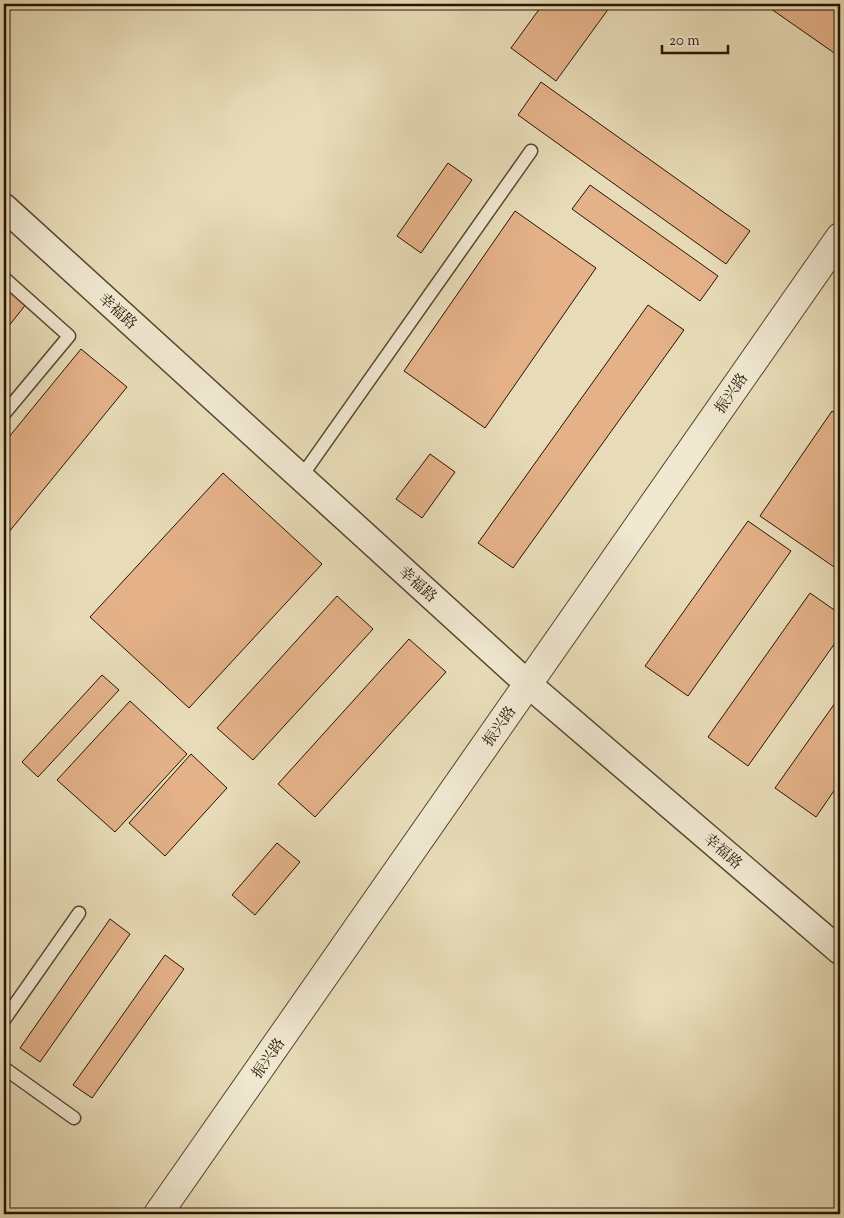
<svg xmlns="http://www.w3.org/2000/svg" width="844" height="1218" font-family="'Sorts Mill Goudy','Noto Serif SC',serif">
<rect width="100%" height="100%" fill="#e8dcb8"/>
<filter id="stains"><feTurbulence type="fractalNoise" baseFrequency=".004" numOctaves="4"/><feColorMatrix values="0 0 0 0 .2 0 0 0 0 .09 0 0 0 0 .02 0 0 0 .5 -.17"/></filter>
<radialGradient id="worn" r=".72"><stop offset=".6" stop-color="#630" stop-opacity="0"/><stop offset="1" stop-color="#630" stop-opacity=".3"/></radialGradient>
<path fill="#e4b189" stroke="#261400" d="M543,4H612L556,81L511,48Z
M764,4H840V57Z
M541,82L750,231L726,264L518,115Z
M448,163L472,180L421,253L397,236Z
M590,185L718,276L700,301L572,209Z
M515,211L596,268L485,428L404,371Z
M4,284L27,303L4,332Z
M648,305L684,330L513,568L478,543Z
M81,349L127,387L4,538V443Z
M832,411L840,417V571L760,516Z
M430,454L455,472L422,518L396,499Z
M223,473L322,564L189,708L90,617Z
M748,521L791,551L688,696L645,666Z
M810,593L840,614V636L748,766L708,737Z
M337,596L373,629L253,760L217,728Z
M409,639L446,672L315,817L278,784Z
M102,675L119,690L38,777L22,762Z
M840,696V782L816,817L775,788Z
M130,701L187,754L115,832L57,780Z
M191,754L227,788L165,856L129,823Z
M277,843L300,862L255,915L232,895Z
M110,919L130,934L40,1062L20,1048Z
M165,955L184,969L92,1098L73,1085Z"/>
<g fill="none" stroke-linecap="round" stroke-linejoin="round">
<g stroke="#56462e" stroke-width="15">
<path id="service" d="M4,278L69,336L4,414
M301,477L531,151
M4,1020L79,913
M4,1068L74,1118"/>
</g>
<g stroke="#56462e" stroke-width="29">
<path id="minor" d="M4,207L528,684L840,951"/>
</g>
<g stroke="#56462e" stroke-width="30">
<path id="tertiary" d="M158,1214L840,237"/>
</g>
<use href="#service" stroke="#f0e8d1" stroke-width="12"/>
<use href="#minor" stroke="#f0e8d1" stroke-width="26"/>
<use href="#tertiary" stroke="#f0e8d1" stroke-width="28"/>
</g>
<g text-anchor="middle" stroke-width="4.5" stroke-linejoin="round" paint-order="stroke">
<g font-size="15" fill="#261400" stroke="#f0e8d1">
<text transform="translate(118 311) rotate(42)" y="5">幸福路</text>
<text transform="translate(731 393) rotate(-55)" y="5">振兴路</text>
<text transform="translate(418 584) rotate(42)" y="5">幸福路</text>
<text transform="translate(499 726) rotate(-55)" y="5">振兴路</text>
<text transform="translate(723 851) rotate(41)" y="5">幸福路</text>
<text transform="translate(268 1058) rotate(-55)" y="5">振兴路</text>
</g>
</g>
<rect width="844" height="1218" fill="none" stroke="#e8dcb8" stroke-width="20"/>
<rect x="5" y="5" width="834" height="1208" fill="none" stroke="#261400" stroke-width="2.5"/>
<rect x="10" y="10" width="824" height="1198" fill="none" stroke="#261400"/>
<path d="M662 45v8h66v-8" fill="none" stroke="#261400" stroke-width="2.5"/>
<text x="669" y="45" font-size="15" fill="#261400" stroke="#f0e8d1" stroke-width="4" paint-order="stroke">20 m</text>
<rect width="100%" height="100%" filter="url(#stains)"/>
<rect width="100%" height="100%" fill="url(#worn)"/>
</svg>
